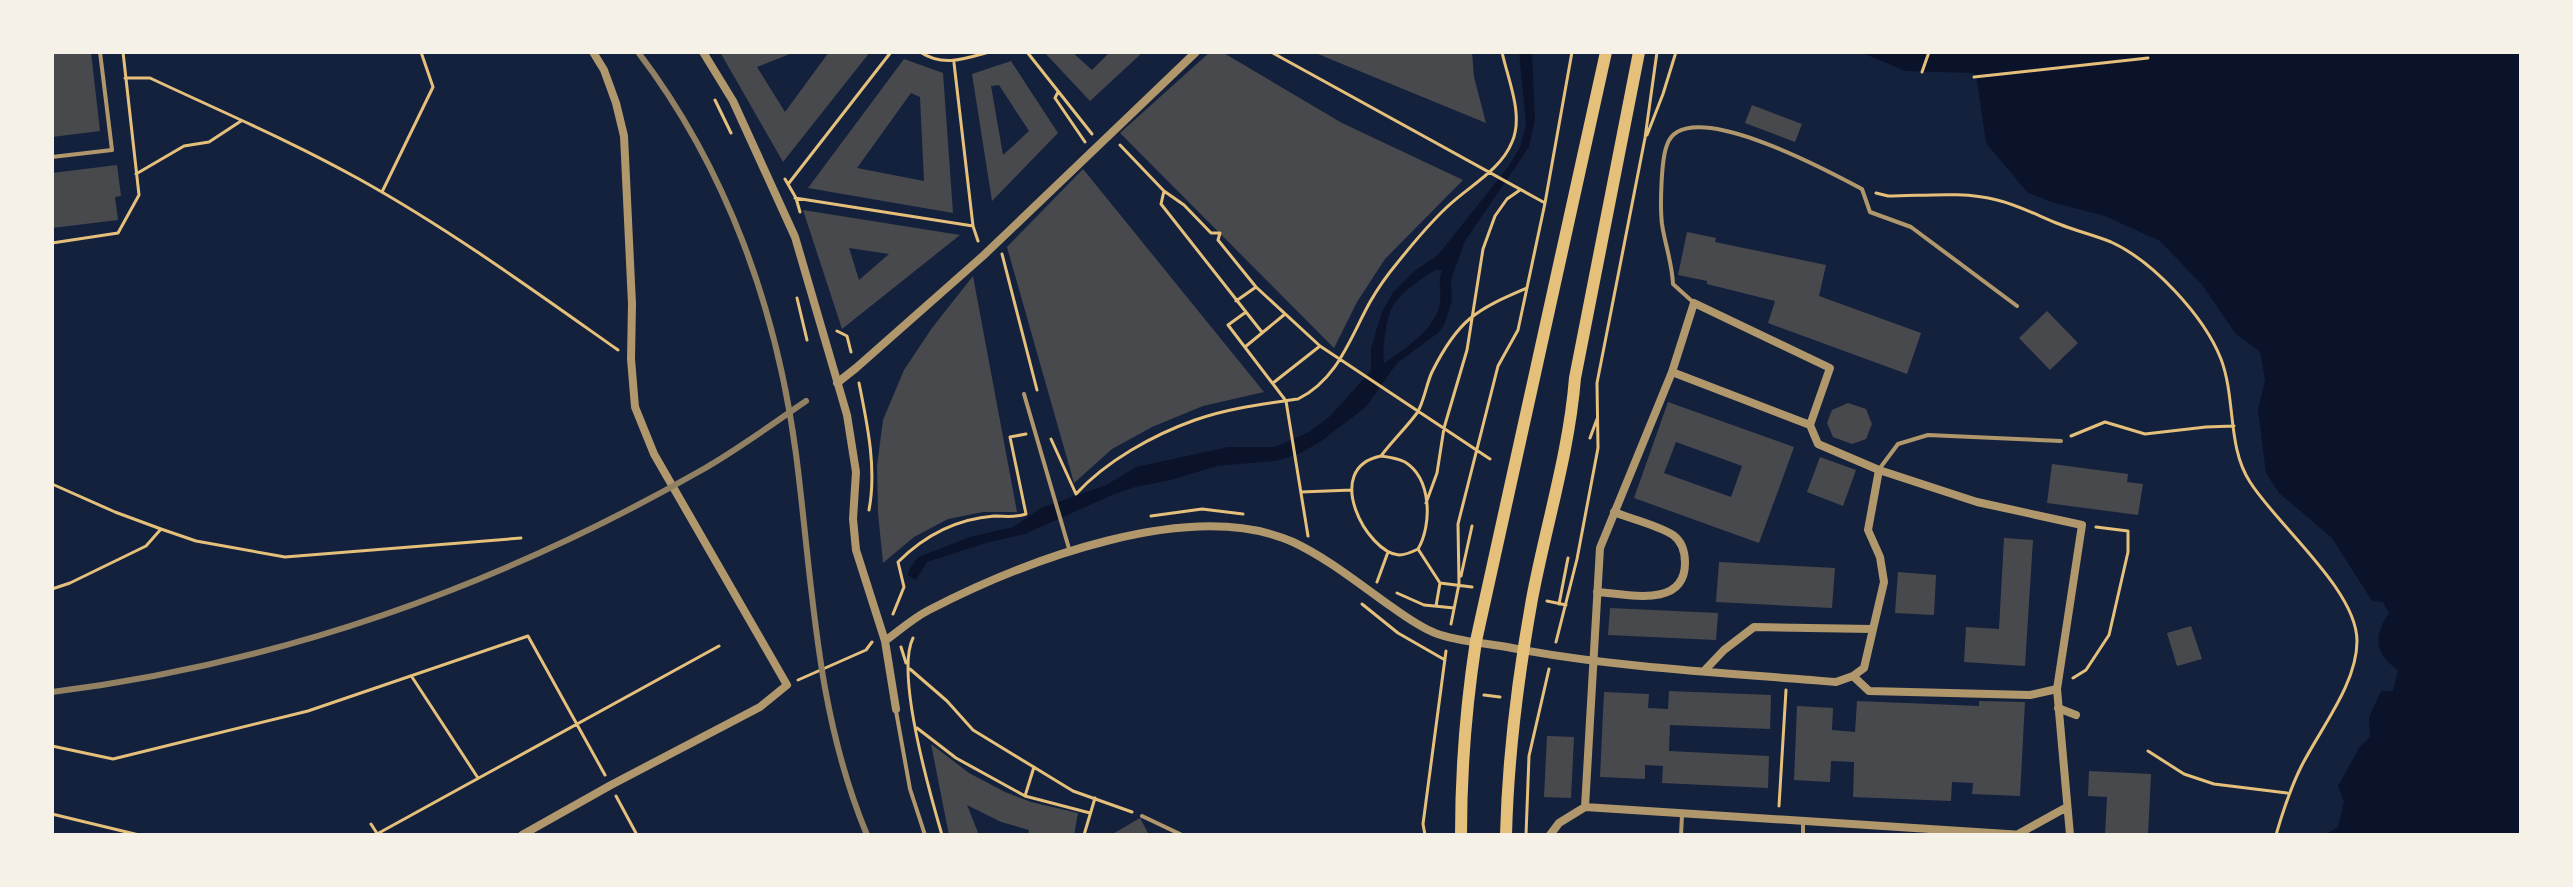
<svg xmlns="http://www.w3.org/2000/svg" width="2573" height="887" font-family="'Noto Serif',serif">
<rect width="100%" height="100%" fill="#14213d"/>
<path fill="#0b132b" fill-rule="evenodd" d="M1519,52H1532L1535,119L1529,147L1465,241L1451,280L1452,301L1444,325L1438,333L1397,363L1366,407L1320,442L1301,453L1276,461L1217,466L1171,480L1135,487L1112,495L1025,534L986,543L927,562L916,580L908,575L910,568L918,557L970,537L1013,527L1041,508L1106,485L1136,467L1228,447H1275L1309,432L1329,417L1371,371V349L1376,331L1382,312L1393,292L1413,272L1438,255L1508,167L1520,147L1526,124ZM1436,270H1442C1437,286 1442,289 1440,302C1437,328 1405,349 1384,363C1382,350 1386,318 1393,306C1400,293 1423,277 1436,270Z
M1860,52H2521V835H2324L2338,827L2344,802L2338,786L2359,748L2370,737L2369,717L2381,691H2393L2398,670C2374,654 2373,636 2389,613L2383,602L2372,601L2332,538L2279,493L2266,473L2258,410L2265,380L2260,352L2235,333L2203,286L2160,241L2105,216L2051,202L2027,192L1986,143L1977,81L1973,73L1905,71Z"/>
<path fill="#48494c" fill-rule="evenodd" d="M52,52H91L100,131L52,137Z
M720,52H795L757,67L785,112L829,52H870L783,162Z
M1044,52H1072L1092,70L1110,52H1143L1090,101Z
M1210,52H1222L1342,123L1463,180L1385,259L1357,302L1334,348L1120,133Z
M1313,52H1472L1474,77L1486,123Z
M904,59L943,73L953,213L808,188ZM911,93L920,97L924,181L857,168Z
M1011,61L1058,133L992,201L972,74ZM999,85L1029,131L1003,155L991,86Z
M1752,105L1802,124L1795,142L1745,123Z
M117,165L121,196L115,197L118,220L52,228V173Z
M1083,169L1264,392L1203,406L1152,427L1112,449L1074,483L1007,247Z
M803,210L960,235L842,329ZM849,248L889,254L859,280Z
M1687,232L1716,238L1715,242L1826,265L1819,296L1921,333L1907,374L1768,323L1775,301L1707,284V281L1678,275Z
M973,276L1017,512H983L948,519L914,537L883,563L878,513L877,466L883,420L904,370L932,328Z
M2047,311L2078,343L2050,370L2019,338Z
M1668,402L1794,447L1759,543L1634,498ZM1676,442L1742,466L1731,497L1664,473Z
M1848,403L1866,409L1872,424L1866,439L1852,444L1833,437L1827,423L1832,410Z
M1820,457L1856,470L1843,506L1807,492Z
M2052,464L2128,474L2127,482L2143,484L2138,515L2047,503Z
M2004,538L2033,540L2025,666L1964,662L1966,627L1999,629Z
M1719,562L1835,568L1832,608L1716,602Z
M1898,572L1936,575L1934,615L1895,613Z
M1610,608L1718,613L1716,640L1608,635Z
M2191,626L2202,659L2177,666L2167,633Z
M1669,691L1771,695L1770,729L1670,725L1669,751L1769,756L1768,788L1662,783L1663,766L1645,765V779L1600,777L1604,692L1649,694L1648,708L1668,709Z
M1857,701L1979,706V701L2025,702L2020,796L1972,794L1973,783L1952,782L1951,801L1853,797L1854,762L1831,761L1830,782L1794,780L1797,706L1833,708L1832,730L1855,732Z
M1547,736L1574,737L1571,798L1544,797Z
M931,744L969,773L1005,792L1031,802L1078,813L1074,835H1028L1029,830L1001,822L967,805L979,835H949Z
M2089,771L2151,774L2148,835H2105L2107,797L2088,796Z
M1140,818L1149,835H1111Z"/>
<g fill="none" stroke-linecap="round" stroke-linejoin="round">
<path stroke="#e5c07b" stroke-width="3" d="M920,52C943,67 964,59 989,52
M1027,52L1092,134
M1271,52L1545,203
M954,63L973,226L978,241
M1922,72L1929,52
M1974,77L2148,58
M125,78H150C220,111 291,141 359,179C449,229 533,290 618,350
M1058,92L1055,98L1085,142
M715,100L731,133
M1647,135L1663,94L1676,52
M1120,145L1164,191L1161,204L1246,312L1228,325L1286,401L1308,536
M136,174L184,146L209,142L241,121
M785,179L796,198L800,212
M789,183L891,52
M1164,191L1184,205L1211,233H1220L1218,240L1256,287
M382,192L433,87L421,52
M1876,193L1888,196C1923,196 1963,191 1997,200C2018,205 2039,216 2059,224C2076,231 2094,235 2111,242C2153,261 2204,316 2221,359C2236,399 2227,447 2250,482C2277,525 2357,590 2357,641C2357,684 2320,729 2301,767C2290,789 2283,811 2276,835
M795,198L973,226
M52,243L118,233L139,195L123,52
M1002,254L1037,390
M797,298L807,340
M1236,301L1256,287L1320,346L1490,459
M1246,312L1261,331
M837,331L847,336L851,352
M1245,347L1285,314
M859,383C867,423 877,468 869,510
M1273,383L1320,346
M2071,436L2105,422L2145,434L2206,427L2234,426
M1590,438L1597,419
M1051,439L1076,494C1106,461 1153,435 1195,420C1228,408 1264,404 1298,399C1338,379 1350,338 1370,302C1378,288 1388,274 1398,262C1414,242 1429,224 1447,207C1469,186 1501,170 1512,142C1524,115 1508,80 1502,52
M1381,456C1389,457 1397,458 1405,462C1432,479 1432,525 1418,549C1412,552 1406,555 1399,555C1367,553 1321,468 1381,456Z
M1381,456C1392,441 1406,428 1417,413C1424,402 1426,385 1432,372C1458,320 1475,310 1527,288
M52,484L115,512L161,529L146,546L70,583L52,589
M1301,492L1352,490
M1426,503L1437,473L1444,428L1467,350L1483,249L1495,216L1507,199L1520,190
M1151,516L1202,509L1243,514
M161,529L196,541L285,557L521,538
M1418,549L1440,583
M1461,576L1472,526
M1377,582L1388,552
M1397,593L1424,605L1454,608
M1547,601L1566,605
M1362,604L1398,633L1445,660
M1559,604L1568,558
M1436,606L1440,583L1472,587
M893,614L904,587L898,562C925,535 956,519 994,516C1006,516 1015,518 1026,514L1010,437L1026,434
M1451,624L1459,584L1458,524L1498,366L1518,330L1545,203L1572,52
M913,638C895,674 930,794 942,835
M1556,642L1577,559L1598,448L1597,383L1645,138L1657,52
M901,647L906,663
M910,669L947,701L973,730L1073,791L1132,812
M412,677L478,778
M2073,678L2086,670L2109,635L2128,552V531L2096,527
M798,680L866,650L872,642
M1484,695L1500,697
M917,728L956,758L1025,796L1090,813
M52,746L113,759L308,711L528,636L605,775
M2148,751L2184,774L2214,784L2287,793
M616,796L637,835
M1025,796L1034,767
M1779,806L1786,690
M52,814L139,835
M371,824L378,835
M377,834L719,646
M1084,835L1095,798
M1425,835L1423,824L1446,651
M1526,835L1529,756L1549,669"/>
<path stroke="#b1986c" stroke-width="4" d="M52,157L112,150L100,52
M1694,303L1673,284C1672,262 1665,245 1662,224C1660,207 1661,160 1667,145C1684,92 1832,173 1862,189L1870,212L1911,227L2017,306
M1024,394L1070,552
M1880,468L1898,444L1928,435L2061,441
M896,711L910,789L925,835
M1142,816L1182,835
M1681,835L1682,815
M1803,835V821"/>
<path stroke="#b1986c" stroke-width="8" d="M703,52L733,101L795,237L847,415L856,472L853,519L856,550L885,641L896,709
M1672,372L1810,425L1818,444L1879,470L1977,502L2082,525L2057,689L2070,835
M837,383L856,368L984,255L1196,52
M1810,425L1830,368L1694,303L1672,372L1600,548L1585,807L2023,835
M1597,592C1627,594 1685,609 1685,563C1685,552 1683,542 1673,535C1658,525 1631,519 1614,512
M885,641C899,631 913,618 929,610C1022,562 1190,496 1293,542C1327,558 1358,583 1389,605C1403,615 1419,627 1435,633C1458,642 1487,643 1512,648C1618,668 1728,673 1836,682L1853,676L1864,668L1884,582L1880,557L1868,530L1879,470
M1704,671L1724,650L1754,627L1873,629
M1853,676L1869,691L2030,695L2057,689
M2058,708L2076,715
M2020,833L2067,807
M522,835L611,785L760,707L787,685L654,454L635,407L631,359L632,304L624,136L616,103L604,70L593,52
M1550,835L1559,823L1585,807"/>
<path stroke="#e5c07b" stroke-width="12" d="M1461,835C1461,770 1466,706 1476,641L1606,52
M1506,835C1508,756 1518,677 1532,599C1546,525 1569,453 1575,378L1639,52"/>
<path stroke="#918062" stroke-width="6" d="M638,52C727,169 777,310 796,454C813,586 815,710 867,835
M52,692C283,663 498,586 700,471C737,450 771,425 806,401"/>
</g>
<rect width="2573" height="887" fill="none" stroke="#f6f1e7" stroke-width="108"/>
</svg>
